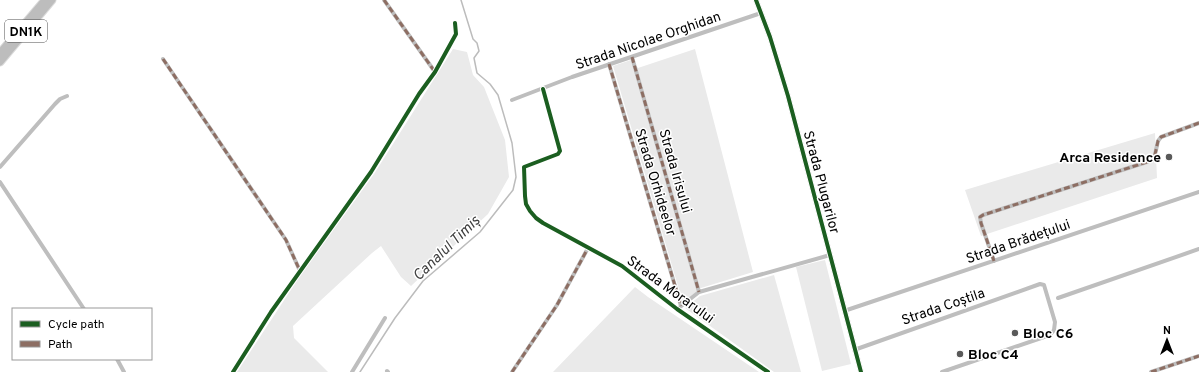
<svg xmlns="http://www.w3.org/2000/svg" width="1199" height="372" font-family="Overpass,sans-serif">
<rect width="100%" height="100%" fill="#fff"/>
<path fill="#eaeaea" d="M453,49L467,52L473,75L484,87L505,140L509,177L488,214L411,286L401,277L381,246L372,253L293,326L294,338L328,372H237L302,273L374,174Z
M695,49L753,272L701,288L683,303L613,66L631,60L638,68Z
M1155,133L1157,178L981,236L965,190Z
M825,260L851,364L822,371L796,267Z
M774,275L801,372H774L685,308L700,296Z
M635,287L648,297L759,372H553Z"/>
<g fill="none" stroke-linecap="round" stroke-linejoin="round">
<path stroke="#bcbcbc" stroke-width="1.5" d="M360,372L395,318L423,281L480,232L513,190L516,177L512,143L498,95L490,84L477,73L474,58L479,51L477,43L473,39L461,0"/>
<g stroke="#dbdbdb" stroke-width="9">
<path id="highway" d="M0,53L45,0
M0,62L52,0"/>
</g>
<path stroke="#bebebe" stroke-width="4" d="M384,0L435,72
M632,57L699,292
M163,59L286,240L300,271
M609,64L681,306
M543,89L560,151L558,154L524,167L525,196L526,204L530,211L536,218L543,223L622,266L677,309L768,372
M512,100L572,77L761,13
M0,167L55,104L60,99L67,96
M0,182L84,309
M994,261L981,223L980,217L983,215L1150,161L1154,159L1158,141L1161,137L1199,123
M1058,298L1199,249
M680,307L699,292L830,255
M844,311L1199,192
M854,350L1040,284L1044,285L1055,322L1054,330L1050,335L942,372
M117,359L124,372
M387,371L388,372
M233,372L271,312L371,172L419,94L435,72L456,34L455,23
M352,372L385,318
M512,372L557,305L588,248
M1151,372L1199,356"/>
<path stroke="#c1c1c1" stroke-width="5.5" d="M756,0L770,37L788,96L861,372"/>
<use href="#highway" stroke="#bdbdbd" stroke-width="7"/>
<path stroke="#8d6e63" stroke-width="3" stroke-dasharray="6 3" stroke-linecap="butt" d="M384,0L435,72
M632,57L699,292
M163,59L286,240L300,271
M609,64L681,306
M994,261L981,223L980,217L983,215L1150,161L1154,159L1158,141L1161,137L1199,123
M512,372L557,305L588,248
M1151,372L1199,356"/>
<g stroke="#fff" stroke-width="6">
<path id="cycleway" d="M756,0L770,37L788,96L861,372
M543,89L560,151L558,154L524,167L525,196L526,204L530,211L536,218L543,223L622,266L677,309L768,372
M233,372L271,312L371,172L419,94L435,72L456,34L455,23"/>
</g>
<use href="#cycleway" stroke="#1b5e20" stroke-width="4"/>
</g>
<g fill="#595959" stroke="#fff" stroke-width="1.5">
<circle cx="1169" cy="157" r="4"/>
<circle cx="1015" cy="333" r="4"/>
<circle cx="960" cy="354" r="4"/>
</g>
<g text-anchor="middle" stroke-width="3" stroke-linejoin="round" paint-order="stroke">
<rect fill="#fff" stroke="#4c4c4c" stroke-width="1" x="5" y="20" width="42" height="22" rx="3"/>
<g font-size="13" font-weight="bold" fill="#000">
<text x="26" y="36">DN1K</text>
</g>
<g font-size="14" fill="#000" stroke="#fff">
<text transform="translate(648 40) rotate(-19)" y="5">Strada Nicolae Orghidan</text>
<text transform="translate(676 171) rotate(74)" y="5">Strada Irisului</text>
<text transform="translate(656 182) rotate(73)" y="5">Strada Orhideelor</text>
<text transform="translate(822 182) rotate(75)" y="5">Strada Plugarilor</text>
<text transform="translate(1018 241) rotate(-19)" y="5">Strada Brădețului</text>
<text transform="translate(671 289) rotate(36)" y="5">Strada Morarului</text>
<text transform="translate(943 306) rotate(-19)" y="5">Strada Coștila</text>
</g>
<g font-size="14" font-weight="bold" fill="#000" stroke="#fff" text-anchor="start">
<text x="1161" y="162" text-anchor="end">Arca Residence</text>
<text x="1023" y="338">Bloc C6</text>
<text x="968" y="359">Bloc C4</text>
</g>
<g font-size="15" font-style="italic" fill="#404040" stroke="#fff">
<text transform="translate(446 248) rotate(-44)" y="5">Canalul Timiș</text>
</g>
</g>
<rect x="12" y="308" width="140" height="52" fill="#ffffff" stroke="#999999"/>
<rect x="20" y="321" width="20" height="6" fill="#1b5e20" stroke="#999999"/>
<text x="48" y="328" font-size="12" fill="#000000">Cycle path</text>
<rect x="20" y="341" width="20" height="6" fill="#8d6e63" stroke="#999999"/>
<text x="48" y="348" font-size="12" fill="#000000">Path</text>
<g transform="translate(1167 340)" stroke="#ffffff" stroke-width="3" paint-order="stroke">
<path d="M0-3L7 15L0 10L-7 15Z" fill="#000000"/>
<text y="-6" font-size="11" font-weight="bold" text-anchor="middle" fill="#000000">N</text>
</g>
</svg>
